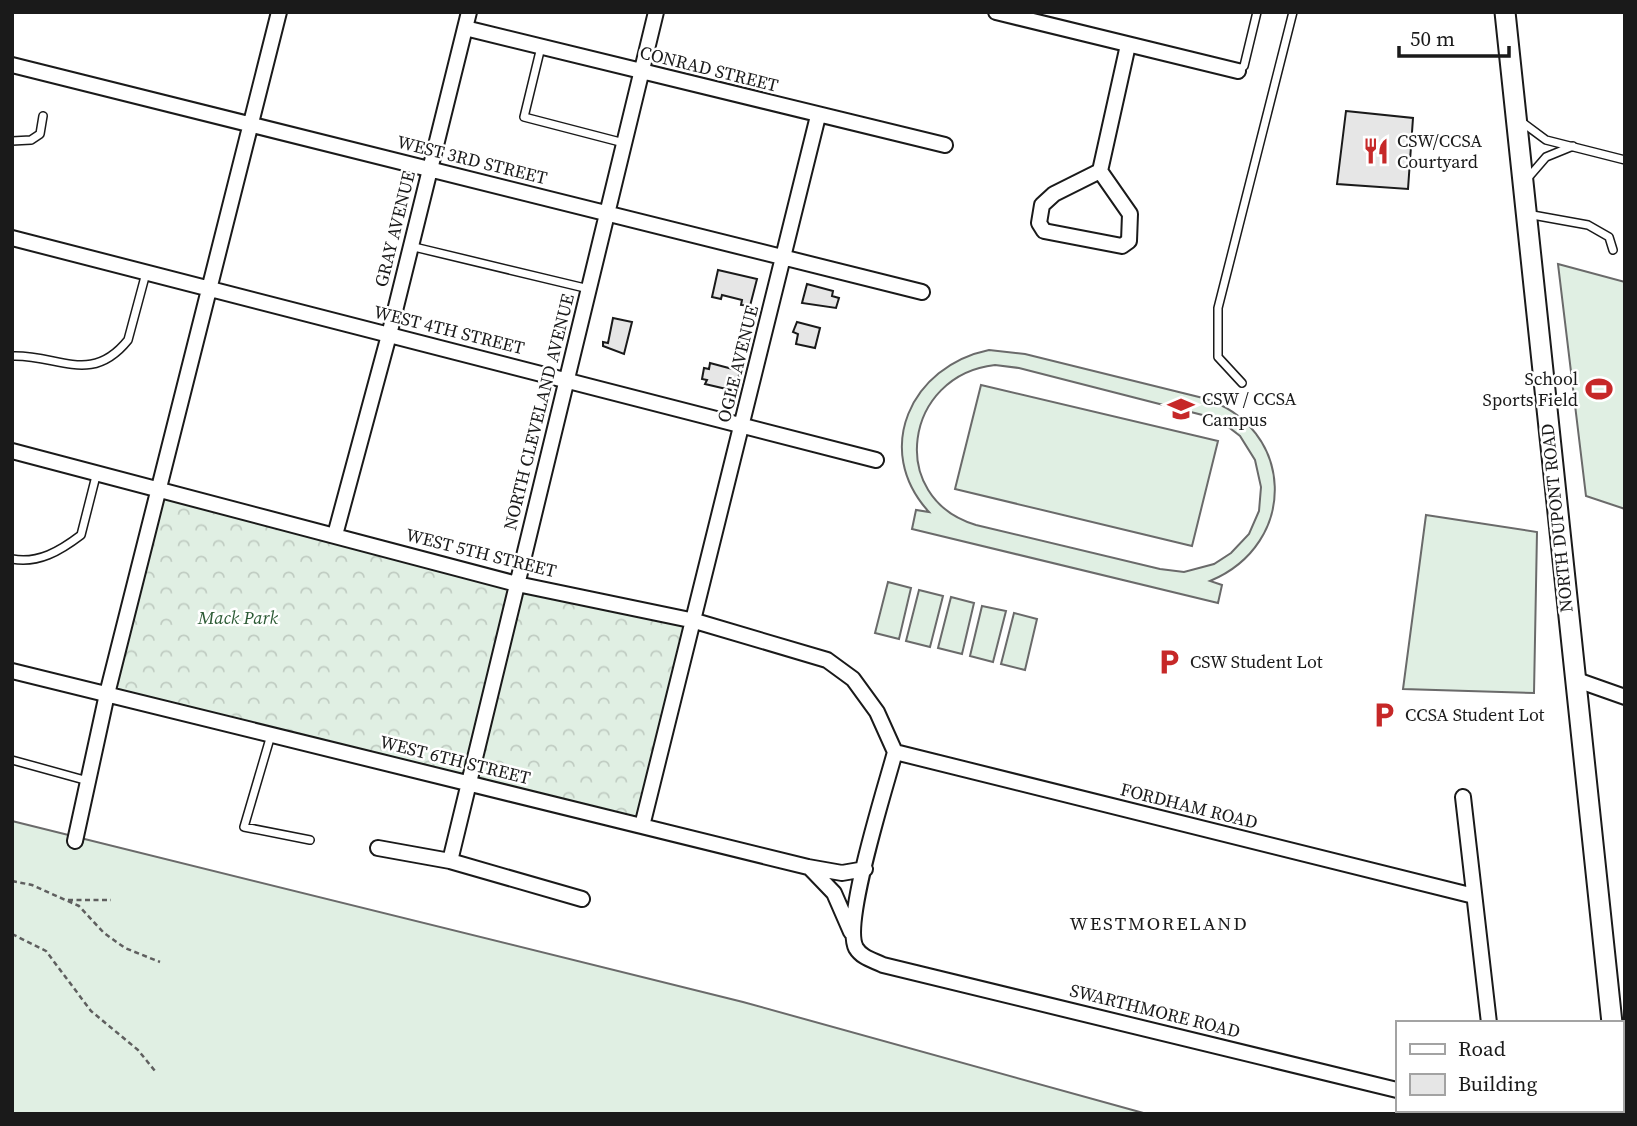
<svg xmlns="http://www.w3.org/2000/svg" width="1637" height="1126" font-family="'Source Serif 4',serif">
<defs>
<pattern id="forest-crowns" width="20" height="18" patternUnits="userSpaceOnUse" patternTransform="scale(1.75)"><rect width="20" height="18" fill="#e0efe3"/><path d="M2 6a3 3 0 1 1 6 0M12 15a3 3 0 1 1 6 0" fill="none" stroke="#c0ccc2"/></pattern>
</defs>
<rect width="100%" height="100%" fill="#fff"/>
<path fill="#e0efe3" stroke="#6a6a6a" stroke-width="2" fill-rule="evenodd" d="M1558,264L1625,282V509L1586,496Z
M989,350L1025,354L1203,398C1296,427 1299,544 1210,581L1222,585L1218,603L912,529L916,510L929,512C872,450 911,366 989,350ZM995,365L1019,368L1218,419L1240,436L1255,460L1261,487L1259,511L1249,534L1231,553L1214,564L1184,572L1160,569L976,525C886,498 904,375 995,365Z
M981,385L1218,441L1192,546L955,489Z
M1426,515L1537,532L1534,693L1403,689Z
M888,582L911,588L899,639L875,633Z
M919,590L943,596L930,647L906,641Z
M951,597L974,603L962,654L938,648Z
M982,606L1006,611L993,662L970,656Z
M1014,613L1037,619L1025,670L1001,664Z
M12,821L743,1002L1147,1114H12Z"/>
<path fill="url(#forest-crowns)" stroke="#6a6a6a" stroke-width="2" d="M162,488L517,584L695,621L642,826L107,694Z"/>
<path fill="#e6e6e6" stroke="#1a1a1a" stroke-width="2" d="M1346,111L1413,118L1408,189L1337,184Z
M718,270L757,279L750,306L741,305L742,300L722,295L721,299L712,297Z
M807,284L833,291L832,296L839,298L836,308L802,303Z
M613,318L632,322L624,354L603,346V342L608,343Z
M797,322L820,328L815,348L796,344L798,334L793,332Z
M710,363L740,371L735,391L705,384L707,380L702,379L704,368L709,369Z"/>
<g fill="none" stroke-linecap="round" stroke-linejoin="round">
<g stroke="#1a1a1a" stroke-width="10">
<path id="service" d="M541,47L524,117L624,143
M1238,71L1244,66L1257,12
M1519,120L1546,140L1625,160
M12,141L31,140L40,134L43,116
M1527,179L1546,157L1573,146
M1527,214L1588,225L1609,237L1613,250
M410,246L589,289
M12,356C58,354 91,386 128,340L146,273
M1242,383L1218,357V308L1293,12
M12,559C38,564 60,551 81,535L97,472
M271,735L244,827L310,840
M12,760L88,781"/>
</g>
<g stroke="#1a1a1a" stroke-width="18">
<path id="minor" d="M996,12L1238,71
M465,28L945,145
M12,65L922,292
M1100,171L1054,194L1042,205L1039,223L1044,231L1122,246L1129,241L1130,214L1100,171L1128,45
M12,238L876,460
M12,451L517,584L695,621L827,660L853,679L877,712L895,752
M335,535L389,335L469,12
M12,671L808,867L842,873L865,869
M1574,679L1625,697
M895,752C886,786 842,923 856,948C862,958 873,960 883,965L1397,1090
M895,752L1474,896
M1463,797L1489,1023
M642,826L818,116
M75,841L107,694L279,12
M378,848L450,861L582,899
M450,861L656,12
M810,868L834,893L851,932
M1621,1065L1625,1066
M1480,1110L1494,1114"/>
</g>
<g stroke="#1a1a1a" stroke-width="23">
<path id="secondary" d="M1505,12L1612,1023
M1621,1109L1622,1114"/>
</g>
<path stroke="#5f5f5f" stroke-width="2.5" stroke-dasharray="5 3.5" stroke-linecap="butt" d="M12,881L32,885L79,906L104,933L125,948L160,962
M68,900H111
M12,934L46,951L91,1011L138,1050L155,1071"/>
<use href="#service" stroke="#fff" stroke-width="7"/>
<use href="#minor" stroke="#fff" stroke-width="14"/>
<use href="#secondary" stroke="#fff" stroke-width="19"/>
</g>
<defs>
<g id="restaurant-bare" transform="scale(2.1)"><path d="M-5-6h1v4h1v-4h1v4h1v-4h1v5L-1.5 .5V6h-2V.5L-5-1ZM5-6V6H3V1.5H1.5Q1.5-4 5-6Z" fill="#c62828" stroke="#fff" stroke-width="2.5" paint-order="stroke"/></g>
<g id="stadium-bare" transform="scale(2.1)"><path d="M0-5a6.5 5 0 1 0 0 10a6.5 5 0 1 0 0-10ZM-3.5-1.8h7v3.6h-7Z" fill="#c62828" stroke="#fff" stroke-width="2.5" paint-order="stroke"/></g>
<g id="school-bare" transform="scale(2.1)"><path d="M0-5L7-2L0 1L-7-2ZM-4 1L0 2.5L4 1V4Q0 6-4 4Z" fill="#c62828" stroke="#fff" stroke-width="2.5" paint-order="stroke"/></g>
<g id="parking-bare" transform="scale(2.1)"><path d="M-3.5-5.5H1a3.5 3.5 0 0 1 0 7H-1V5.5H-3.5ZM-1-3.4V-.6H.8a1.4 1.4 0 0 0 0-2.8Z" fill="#c62828" stroke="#fff" stroke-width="2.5" paint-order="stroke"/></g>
</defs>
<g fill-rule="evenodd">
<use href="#restaurant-bare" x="1376" y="151"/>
<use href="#stadium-bare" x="1599" y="389"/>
<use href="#school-bare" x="1181" y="409"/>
<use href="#parking-bare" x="1169" y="662"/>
<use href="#parking-bare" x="1384" y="715"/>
</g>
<g text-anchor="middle" stroke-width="5" stroke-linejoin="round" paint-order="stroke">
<g font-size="18" fill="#1a1a1a" stroke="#fff">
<text transform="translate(709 69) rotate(14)" y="6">CONRAD STREET</text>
<text transform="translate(472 160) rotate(14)" y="6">WEST 3RD STREET</text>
<text transform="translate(395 229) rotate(-76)" y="6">GRAY AVENUE</text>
<text transform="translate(449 330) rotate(14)" y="6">WEST 4TH STREET</text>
<text transform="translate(738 364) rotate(-76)" y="6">OGLE AVENUE</text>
<text transform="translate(539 412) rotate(-76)" y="6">NORTH CLEVELAND AVENUE</text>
<text transform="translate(1557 518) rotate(-96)" y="6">NORTH DUPONT ROAD</text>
<text transform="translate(481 553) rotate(14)" y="6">WEST 5TH STREET</text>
<text transform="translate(455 760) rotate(14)" y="6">WEST 6TH STREET</text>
<text transform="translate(1189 806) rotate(14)" y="6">FORDHAM ROAD</text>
<text transform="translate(1155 1011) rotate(14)" y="6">SWARTHMORE ROAD</text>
</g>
<g font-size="18" fill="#1a1a1a" stroke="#fff" text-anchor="start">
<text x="1397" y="147">CSW/CCSA<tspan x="1397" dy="21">Courtyard</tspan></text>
<text x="1578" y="385" text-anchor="end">School<tspan x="1578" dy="21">Sports Field</tspan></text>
<text x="1202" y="405">CSW / CCSA<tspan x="1202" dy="21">Campus</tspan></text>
<text x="1190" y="668">CSW Student Lot</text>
<text x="1405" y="721">CCSA Student Lot</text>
</g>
<g font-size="18" font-style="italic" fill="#2b5a34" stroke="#fff">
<text x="238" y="624">Mack Park</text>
</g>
<g font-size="19" letter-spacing="2" fill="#1a1a1a" stroke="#fff">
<text x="1159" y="930">WESTMORELAND</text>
</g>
</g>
<rect width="1637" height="1126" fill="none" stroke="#1a1a1a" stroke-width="28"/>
<rect x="1396" y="1021" width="228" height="91" fill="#ffffff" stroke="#a3a3a3" stroke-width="2"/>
<rect x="1410" y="1044" width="35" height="10" fill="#ffffff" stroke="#a3a3a3" stroke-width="2"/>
<text x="1458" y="1056" font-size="21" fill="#1a1a1a">Road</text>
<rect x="1410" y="1074" width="35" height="21" fill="#e6e6e6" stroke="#a3a3a3" stroke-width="2"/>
<text x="1458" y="1091" font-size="21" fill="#1a1a1a">Building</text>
<path d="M1399 46v10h110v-10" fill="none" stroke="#1a1a1a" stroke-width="3.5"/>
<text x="1410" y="46" font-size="21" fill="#1a1a1a" stroke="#ffffff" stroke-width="5" paint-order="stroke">50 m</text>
</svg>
